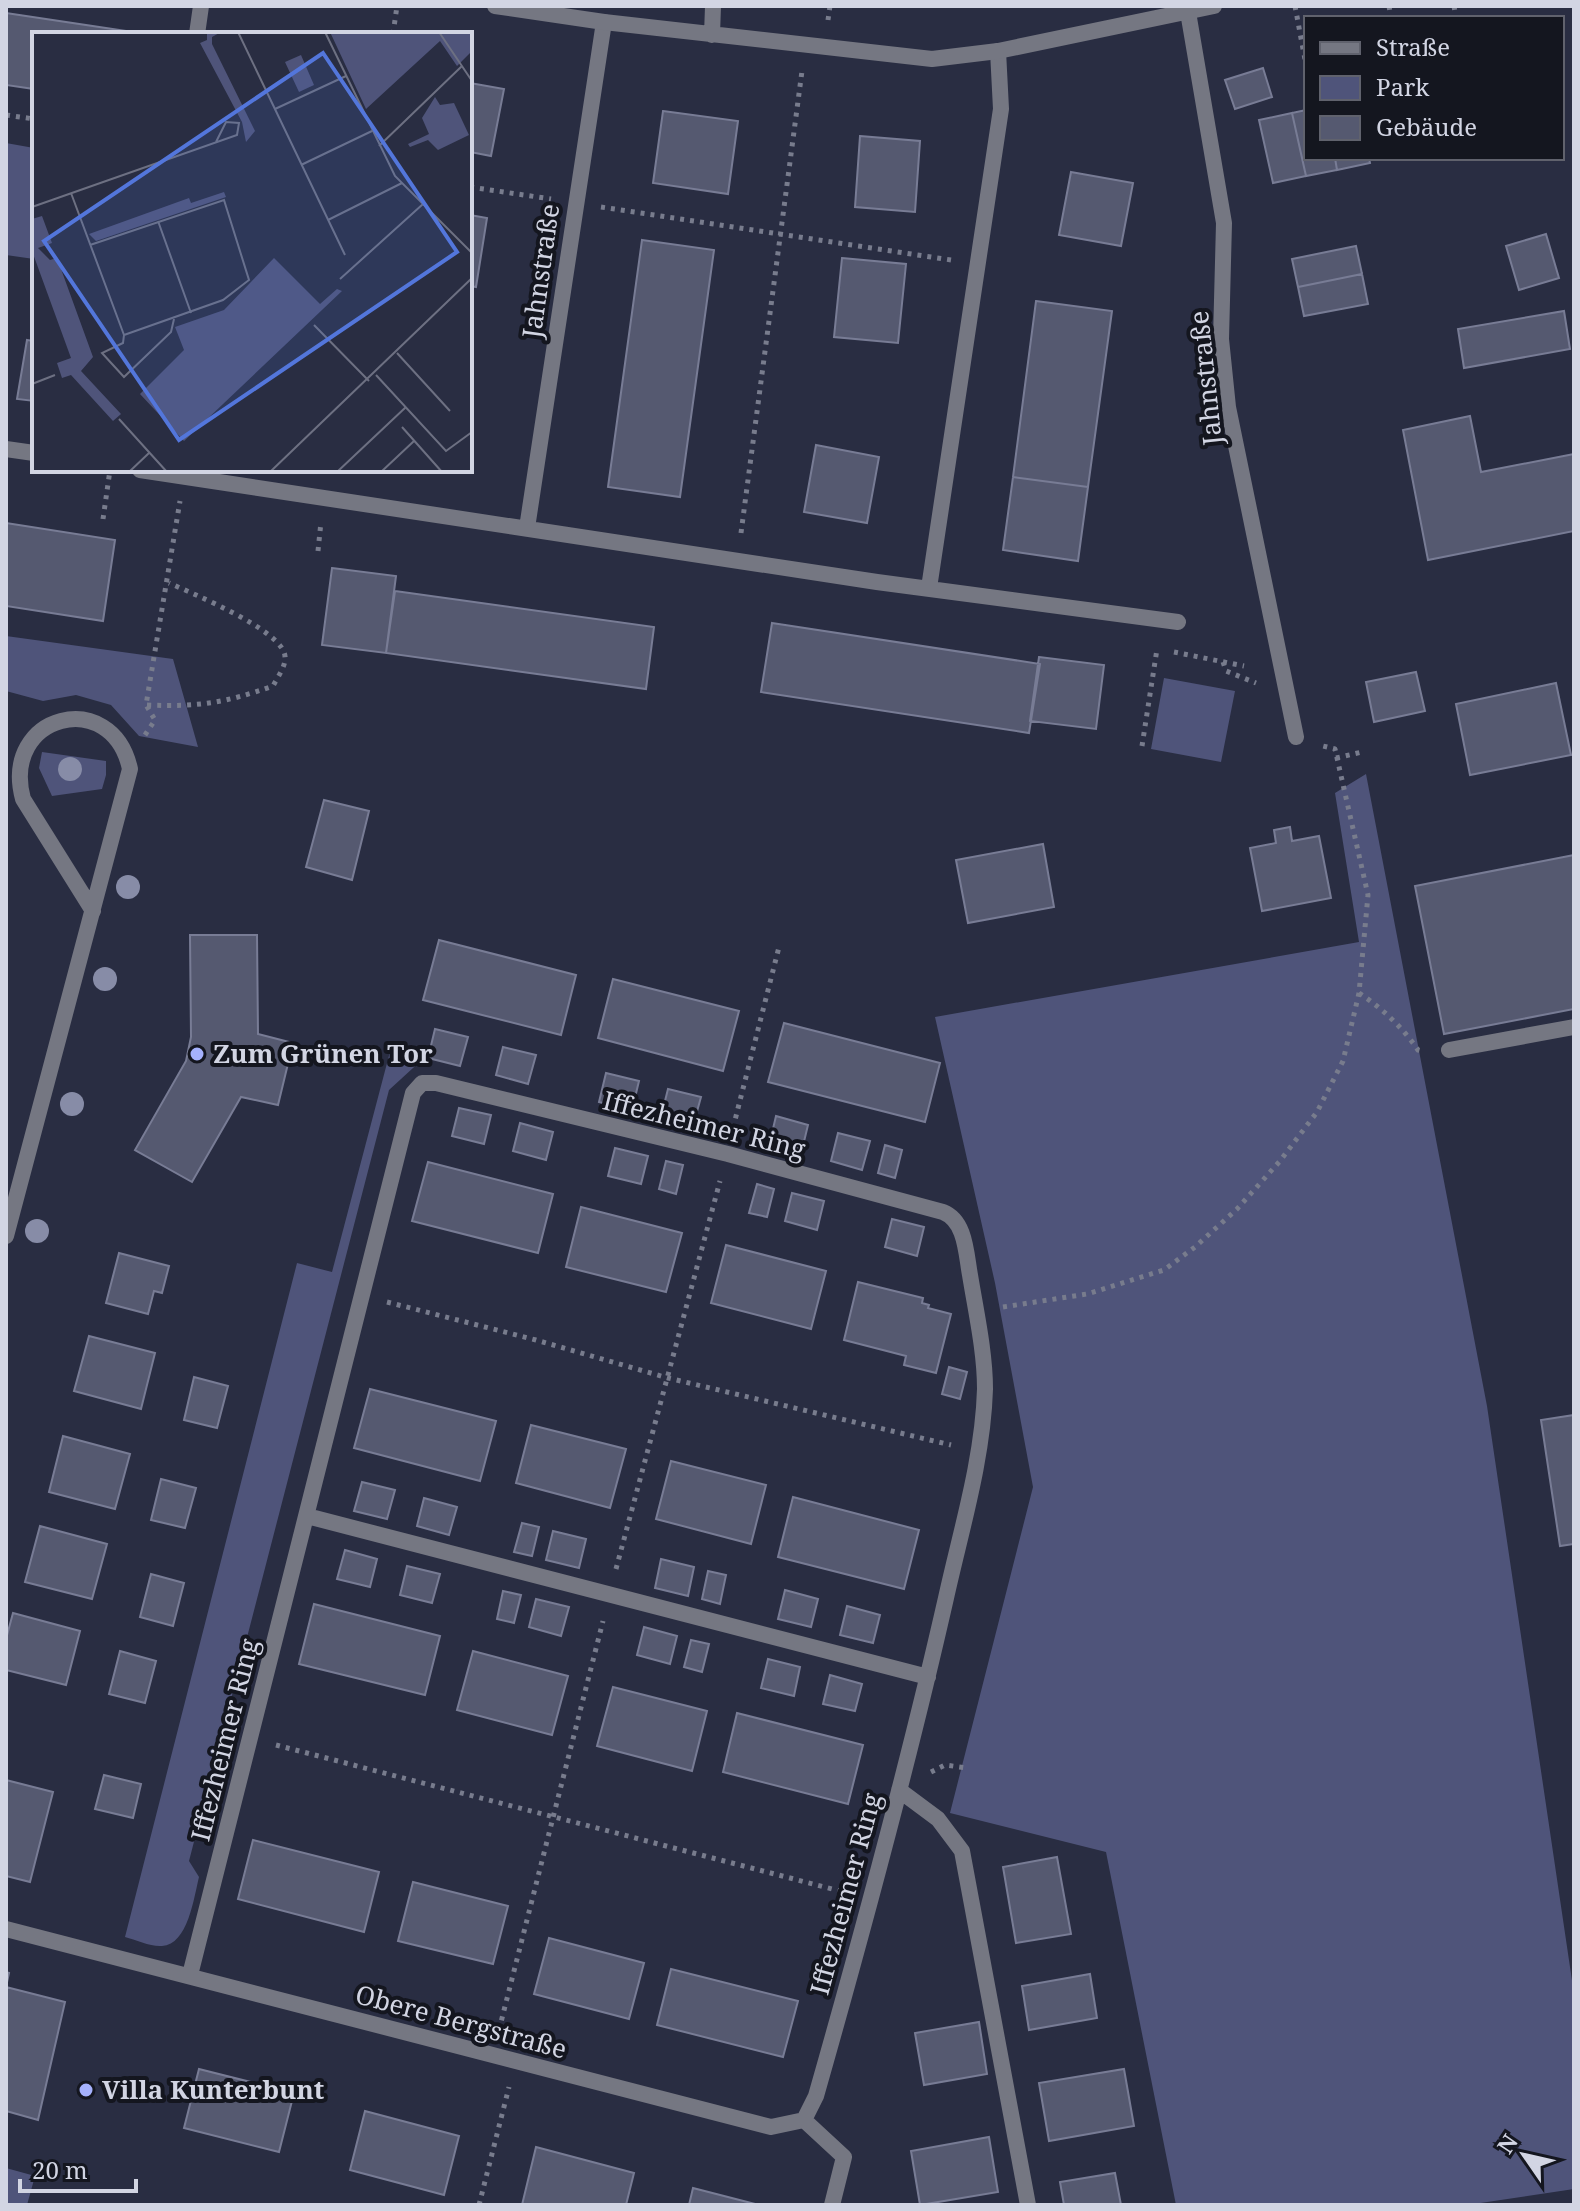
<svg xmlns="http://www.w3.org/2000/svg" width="1580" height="2211" font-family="'Noto Serif',serif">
<rect width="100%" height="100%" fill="#292d42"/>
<path fill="#4f547a" d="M6,143L34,148V259L6,255Z
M6,636L173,659L198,747L139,736L111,705L76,695L43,701L6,691Z
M1164,678L1235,691L1221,762L1151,749Z
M42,752L106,761V775L102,789L52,796L39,768Z
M1366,774L1487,1406L1574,1994V2189L1467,2205H1176L1106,1852L950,1813L1033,1487L995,1283L935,1017L1359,942L1335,793Z
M391,1048L425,1057L389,1090L189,1861L199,1877C194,1897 188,1945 162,1946C151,1947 136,1940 125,1937L297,1263L332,1272Z
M6,2168L35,2176L27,2205H6Z"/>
<path fill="#555970" stroke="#787c95" stroke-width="2" d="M6,13L146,34H34V89L6,85Z
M1263,68L1272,97L1235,109L1225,80Z
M470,83L504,89L491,156L470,152Z
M1306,110V158H1335L1337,170L1306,176L1292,113Z
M663,111L738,121L728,194L653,183Z
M1292,113L1306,176L1273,183L1259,120Z
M860,136L920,141L915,212L855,207Z
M1335,158H1369L1370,163L1337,170Z
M1071,172L1133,183L1121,246L1059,235Z
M470,215L487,218L476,287L470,286Z
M1546,234L1559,278L1519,290L1506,246Z
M642,240L714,250L680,497L608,487Z
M1356,246L1362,274L1298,287L1292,259Z
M842,258L906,264L898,343L834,337Z
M1362,274L1368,304L1304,316L1298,287Z
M1036,301L1112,311L1088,487L1013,477Z
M1564,311L1570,349L1464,368L1458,329Z
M27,340L34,341V401L17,399Z
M1470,416L1481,472L1574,454V531L1428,560L1403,430Z
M816,445L879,457L867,523L804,512Z
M1013,477L1088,487L1078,561L1003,550Z
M6,523L115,540L103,621L6,606Z
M332,568L396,576L386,653L322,645Z
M395,591L654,627L646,689L386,653Z
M772,623L1040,664L1029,733L761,692Z
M1039,657L1104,665L1096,729L1030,721Z
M1416,672L1425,711L1374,722L1366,682Z
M1556,683L1571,755L1470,775L1456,704Z
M324,800L369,811L352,880L306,867Z
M1290,827L1292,841L1319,836L1331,898L1262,911L1250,848L1276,843L1274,830Z
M1043,844L1054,907L968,923L956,860Z
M1574,855V1009L1444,1034L1415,886Z
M190,935H257L258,1034L293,1043L278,1105L241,1097L192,1182L135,1150L186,1061L191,1037Z
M439,940L576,975L561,1035L423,1000Z
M613,979L739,1011L723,1071L598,1038Z
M784,1023L940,1063L925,1122L768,1082Z
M435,1029L468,1037L460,1066L428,1058Z
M503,1047L536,1055L528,1084L496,1075Z
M606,1073L639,1081L632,1110L599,1102Z
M668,1089L701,1097L693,1126L661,1117Z
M459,1108L491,1115L484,1144L452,1136Z
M776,1116L808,1125L801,1154L769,1146Z
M520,1123L553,1132L546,1160L513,1151Z
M838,1133L870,1141L862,1170L831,1161Z
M885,1145L902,1150L895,1178L878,1173Z
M615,1148L648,1156L641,1184L608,1176Z
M666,1161L683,1165L676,1194L659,1189Z
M428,1162L553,1194L538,1253L412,1221Z
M757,1184L774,1189L767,1217L749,1213Z
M792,1193L824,1201L817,1230L785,1221Z
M581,1207L682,1233L666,1292L566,1267Z
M892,1219L924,1227L917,1256L885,1247Z
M726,1245L826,1271L811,1329L711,1303Z
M119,1253L169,1266L162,1293L154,1291L148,1314L106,1303Z
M858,1282L923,1298L922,1303L929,1305L928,1308L951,1314L936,1373L904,1365L906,1356L844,1340Z
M89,1336L155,1353L141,1409L74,1391Z
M949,1367L967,1372L960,1399L942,1394Z
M194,1377L228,1386L217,1428L184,1420Z
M370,1389L496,1421L480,1481L354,1448Z
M1574,1415V1544L1560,1546L1541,1420Z
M531,1425L626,1449L610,1508L516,1483Z
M63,1436L130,1454L115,1509L49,1492Z
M671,1461L766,1485L751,1544L656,1519Z
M161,1479L196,1488L185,1528L151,1520Z
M362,1482L395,1490L387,1519L354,1511Z
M793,1497L919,1530L904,1589L778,1557Z
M424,1498L457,1507L449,1535L417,1526Z
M522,1523L539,1527L532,1556L514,1552Z
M40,1526L107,1544L92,1599L25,1582Z
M553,1531L586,1539L579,1568L546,1560Z
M345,1550L377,1559L370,1587L337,1579Z
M661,1559L694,1567L688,1596L655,1588Z
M407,1566L440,1574L432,1603L400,1595Z
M708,1571L726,1575L720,1604L702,1599Z
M151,1574L184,1583L173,1626L140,1617Z
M785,1590L818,1599L811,1627L778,1619Z
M503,1591L521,1595L514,1623L497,1619Z
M536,1599L569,1607L561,1636L529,1627Z
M314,1604L440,1636L425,1695L299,1664Z
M847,1606L880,1615L873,1643L840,1635Z
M13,1613L80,1631L66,1685L6,1670V1639Z
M644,1627L677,1636L670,1664L637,1655Z
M691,1640L709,1644L702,1672L684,1667Z
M120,1651L156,1661L145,1703L109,1694Z
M473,1651L568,1676L552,1735L457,1710Z
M768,1659L800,1667L794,1696L761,1688Z
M830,1675L862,1684L855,1711L823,1704Z
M613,1687L707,1711L692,1771L597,1746Z
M737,1713L863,1745L848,1804L723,1772Z
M104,1775L141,1784L133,1818L95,1809Z
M6,1780L53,1792L30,1882L6,1876Z
M253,1840L379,1872L364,1932L238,1899Z
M1057,1857L1071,1934L1016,1943L1003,1867Z
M413,1882L508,1906L493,1964L398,1941Z
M549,1938L644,1963L629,2019L534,1994Z
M671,1969L798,2001L783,2057L657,2025Z
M6,1972L9,1973L6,1987L65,2002L38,2120L6,2111Z
M1090,1974L1097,2018L1029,2030L1022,1986Z
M979,2022L987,2074L924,2085L915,2033Z
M199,2069L294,2093L279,2152L184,2128Z
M1124,2069L1134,2126L1049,2141L1039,2083Z
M365,2111L459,2136L444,2195L350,2170Z
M989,2137L998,2192L920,2205L911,2151Z
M536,2147L634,2173L626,2205H522Z
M1115,2173L1121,2205H1064L1060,2182Z
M693,2188L759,2205H689Z"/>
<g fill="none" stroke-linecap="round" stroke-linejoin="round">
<path stroke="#787c8d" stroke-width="5" stroke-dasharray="4 6" stroke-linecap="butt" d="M1295,6L1306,65
M1389,6L1391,18
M1454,6L1456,18
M828,20L830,6
M393,34L397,6
M6,115L34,119
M470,187L551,199
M601,207L951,260
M103,519L110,470
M741,533L802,71
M318,551L321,522
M1174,652L1244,666
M1223,662L1226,671L1256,683
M147,705C198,707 225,703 273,686C277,678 286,666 285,657C285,631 191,593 169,583
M145,735L155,720L146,705L180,501
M1142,746L1157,649
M1336,758L1362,752
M1359,993C1382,1008 1403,1028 1418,1050L1422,1051
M733,1128L779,947
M387,1302L536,1340L668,1378L951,1445
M1003,1307L1087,1294L1164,1270L1195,1247L1237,1209L1280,1161L1317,1112L1343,1061L1359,993L1368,895L1335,749L1319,745
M616,1569L720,1181
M276,1745L844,1892
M931,1772L945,1765L967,1768
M499,2030L603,1621
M479,2205L509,2087"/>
<path stroke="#757782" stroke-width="16" d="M197,34L201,6
M6,449L34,453
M140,470L877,582L1178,622
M527,528L604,22
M929,588L1001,109L998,51
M1449,1050L1574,1027"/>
<path stroke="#757782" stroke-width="16" d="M495,6L604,22L932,59L998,51L1214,6
M1188,12L1224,223L1221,339L1228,407L1296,737
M712,35L713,6
M6,1236L130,769C112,686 0,714 23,799L93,911
M307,1516L928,1677
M899,1790L938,1819L962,1851L1028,2205
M6,1929L771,2127L804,2120
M190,1975L413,1093L422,1083H436L728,1154L943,1212C966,1221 966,1254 970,1275C976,1312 985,1352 985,1389C983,1459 961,1530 946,1598C908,1765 863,1931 816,2096L804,2120
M804,2120L844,2157L832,2205"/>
</g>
<g fill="#878ca7">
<circle cx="70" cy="769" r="12"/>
<circle cx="128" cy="887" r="12"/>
<circle cx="105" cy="979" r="12"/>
<circle cx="72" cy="1104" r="12"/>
<circle cx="37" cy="1231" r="12"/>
</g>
<g fill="#a5b1fc" stroke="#14161f" stroke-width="3">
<circle cx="197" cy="1054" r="8"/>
<circle cx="86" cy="2090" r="8"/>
</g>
<g text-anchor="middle" stroke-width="8" stroke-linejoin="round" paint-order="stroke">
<g font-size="26" fill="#d2d5e3" stroke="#14161f">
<text transform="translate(541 271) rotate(-82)" y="9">Jahnstraße</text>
<text transform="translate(1206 378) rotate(-96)" y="9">Jahnstraße</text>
<text transform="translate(704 1125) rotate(14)" y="9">Iffezheimer Ring</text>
<text transform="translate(225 1740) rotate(-76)" y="9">Iffezheimer Ring</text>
<text transform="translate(846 1894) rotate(-75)" y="9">Iffezheimer Ring</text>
<text transform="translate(461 2022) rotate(15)" y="9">Obere Bergstraße</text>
</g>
<g font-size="26" font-weight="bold" fill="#d2d5e3" stroke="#14161f" text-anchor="start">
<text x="213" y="1063">Zum Grünen Tor</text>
<text x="102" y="2099">Villa Kunterbunt</text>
</g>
</g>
<g transform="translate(32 32)">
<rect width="440" height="440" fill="#292d42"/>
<path d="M175,0H189L180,5V12L223,99L214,110L210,90L168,11L175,8ZM298,0H440V19L425,34L408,9L334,77ZM269,23L282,53L267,60L253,30ZM403,65L408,73L422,71L437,103L406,118L396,108L378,115L376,112L397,102L390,86ZM192,160L194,165L64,209L57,202L157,166L159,171ZM10,184L20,211L6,216L18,228L25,226L61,325L49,339L89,382L81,389L39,343L30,346L25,331L39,326L0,219V187ZM242,226L288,272L305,257L310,259L152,409L108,362L152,318L143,295L192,278Z" fill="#4f547a"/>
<path fill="none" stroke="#6d7082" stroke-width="2" d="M206,0L313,223M293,0L363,144L440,221M407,0L440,49M243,77L314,44M347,114L430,34M269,133L340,99M39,161L92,303M0,175L205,103L207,91L194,90L184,110M296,188L370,151M126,189L159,281M58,213L192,168L217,248L191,268L92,303M308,247L391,172M282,293L337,349M92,303L91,311L70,321L92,345L139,300L142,287M365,321L418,379M344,343L414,419L440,400M0,352L23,343M87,387L135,440M370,395L410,440M97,440L117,421M238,440L440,246M305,440L374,375M349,440L382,409"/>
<path fill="#5376db" fill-opacity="0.15" stroke="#5376db" stroke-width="4" d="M291,21L425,220L147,408L12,209Z"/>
<rect width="440" height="440" fill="none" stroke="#d2d5e3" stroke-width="4"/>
</g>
<rect width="1580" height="2211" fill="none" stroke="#d2d5e3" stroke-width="16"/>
<rect x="1304" y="16" width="260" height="144" fill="#14161f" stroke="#60626d" stroke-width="2"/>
<rect x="1320" y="42" width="40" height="12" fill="#757782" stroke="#60626d" stroke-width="2"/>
<text x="1376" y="56" font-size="24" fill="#d2d5e3">Straße</text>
<rect x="1320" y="76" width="40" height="24" fill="#4f547a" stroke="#60626d" stroke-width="2"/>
<text x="1376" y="96" font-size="24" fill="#d2d5e3">Park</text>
<rect x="1320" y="116" width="40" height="24" fill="#555970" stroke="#60626d" stroke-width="2"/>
<text x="1376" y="136" font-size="24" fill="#d2d5e3">Gebäude</text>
<g transform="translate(1524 2155) rotate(304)" stroke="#14161f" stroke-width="6" paint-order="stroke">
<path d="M0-6L14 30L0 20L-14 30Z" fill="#d2d5e3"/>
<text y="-12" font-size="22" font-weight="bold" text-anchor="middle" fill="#d2d5e3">N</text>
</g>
<path d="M20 2179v12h116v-12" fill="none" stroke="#d2d5e3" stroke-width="4"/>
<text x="32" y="2179" font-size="24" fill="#d2d5e3" stroke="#14161f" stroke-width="6" paint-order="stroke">20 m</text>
</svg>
